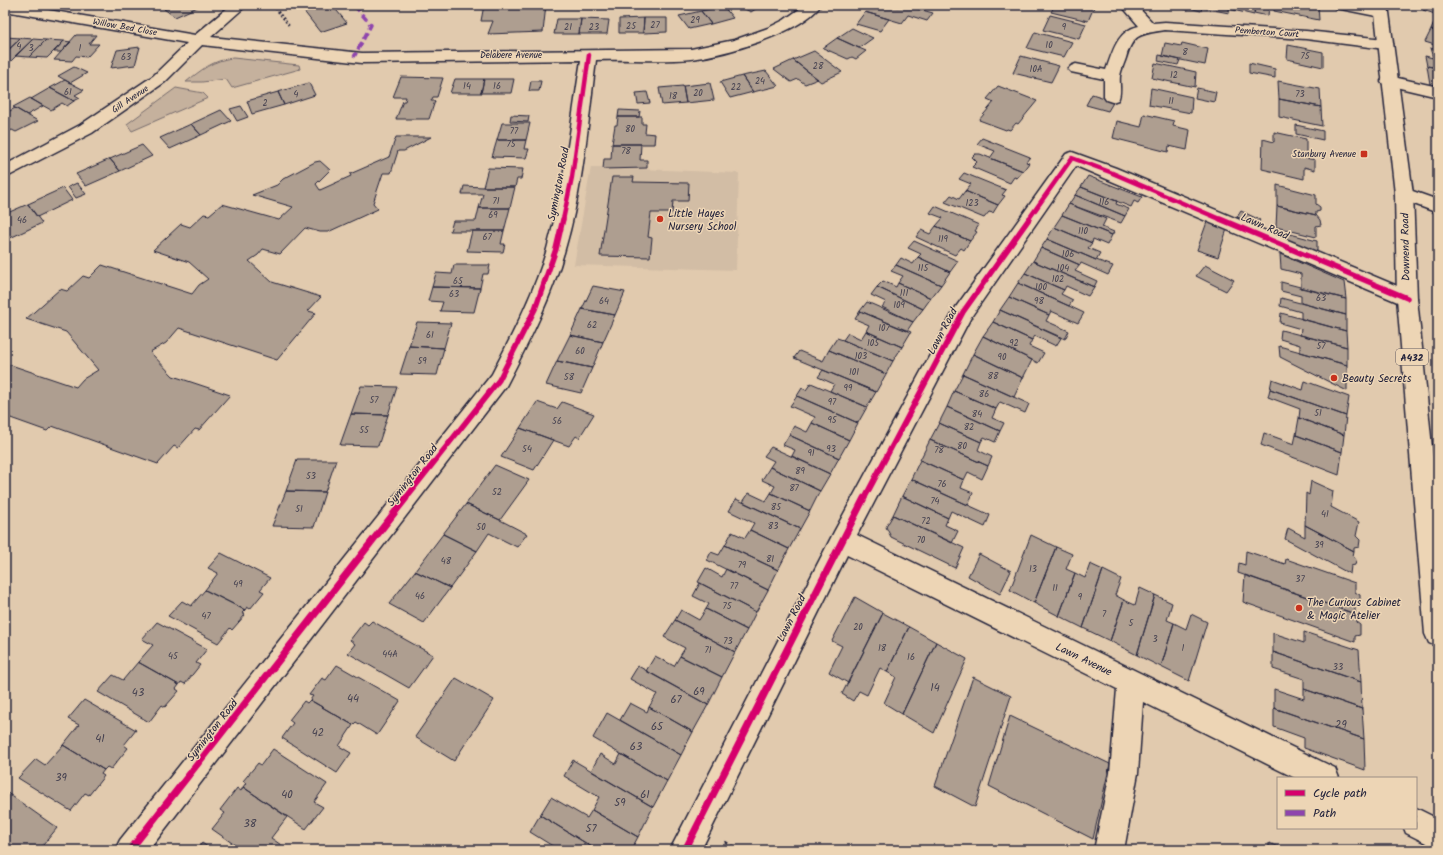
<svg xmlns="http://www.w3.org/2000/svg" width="1443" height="855" font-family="Kalam,sans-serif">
<rect width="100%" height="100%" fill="#e1caae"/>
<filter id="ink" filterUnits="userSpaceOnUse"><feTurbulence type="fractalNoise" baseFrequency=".025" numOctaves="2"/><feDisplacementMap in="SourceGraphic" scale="8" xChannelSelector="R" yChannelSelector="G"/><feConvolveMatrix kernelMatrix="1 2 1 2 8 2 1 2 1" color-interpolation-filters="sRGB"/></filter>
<g filter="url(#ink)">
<path fill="#d2bda5" d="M591,167L739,173L736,270L574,265Z"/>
<path fill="#c5b19d" stroke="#746a6c" d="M233,58L299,65L300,69L232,88L226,79L202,82H186C201,70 213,60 233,58Z
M176,88L203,93L208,98L132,131L127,124Z"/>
<path fill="#ae9e90" stroke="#22223b" d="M174,5H202L175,17L164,9Z
M299,5H332L347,23L320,32Z
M484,5H546L543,32L488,34L493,21H481Z
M736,5H762L751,12Z
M871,5H890L898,7L899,5H904L933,13L927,21L908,15L902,23L865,12Z
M1055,5H1087L1094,7L1088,21L1051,12Z
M1173,5H1203L1201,11L1189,8L1188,10Z
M1204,5H1255L1254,15L1229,9V13L1203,8Z
M1255,5H1269L1268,16L1254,13Z
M1274,5H1318L1319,20L1274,11Z
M1425,5L1438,7V15L1423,10Z
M723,6L733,18L711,24L701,11Z
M701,11L711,24L689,29L679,16Z
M865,12L889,19L880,31L856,24Z
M1050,15L1086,24L1079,39L1043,30Z
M644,18H667V32L643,33Z
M644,18L643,33H619V19Z
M557,19H581L579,34H554Z
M581,19L609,20L607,34H579Z
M1434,23L1438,24V32L1431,30Z
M852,28L873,38L859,48L837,38Z
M1431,30L1438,32V46L1425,42Z
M1035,32L1072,42L1064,57L1027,48Z
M76,35H96L89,44H99L87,57L76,56L72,61L54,60Z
M5,37L21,38L5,53Z
M21,38L33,39L9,63L5,62V53Z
M837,38L859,48L866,51L856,59L852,57L848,59L823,48Z
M33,39L46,40L29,57L15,56Z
M46,40L64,41L47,58L29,57Z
M64,41L71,42L61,52H54Z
M1165,43L1181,46L1182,43L1208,49L1205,65L1162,56Z
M1288,45L1323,52V67L1287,59Z
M140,47L135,65L111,68L117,50Z
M1430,48L1438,50V68L1427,66L1425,56L1433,58Z
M814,51L842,72L821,82L793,60Z
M1159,55L1180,60L1178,65L1158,61Z
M1021,56L1059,66L1051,82L1013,73Z
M793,60L818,79L805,84L798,79L791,82L774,69Z
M1155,63L1196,72L1195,87L1152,78Z
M1249,63L1275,69V78L1249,73Z
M1427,66L1438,68V85L1430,84Z
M74,67L87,73L70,83L58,76Z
M766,71L778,86L753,92L742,76Z
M742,76L753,92L730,98L720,82Z
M401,77L443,78L437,97H433L431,101H435L429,119H396L403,101H405L406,97H393Z
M455,79H484L481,93H450Z
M484,79H514L511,93H481Z
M65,80L84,90L75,95L80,98L74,101L50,88Z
M531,81H541L539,91H529Z
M1278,81L1320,89L1321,107L1279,99Z
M309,83L315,95L284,105L278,92Z
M710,83L714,100L686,103L683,86Z
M683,86L686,103L662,105L659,88Z
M998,86L1037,101L1018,124L1016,123L1010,130L1007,129L1006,130L979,120L994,102L987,99Z
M50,88L74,101L67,106L62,103L51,110L31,99Z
M1151,88L1192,97L1191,113L1149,105Z
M1197,88L1216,92L1214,102L1195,98Z
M278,92L284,105L252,114L247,101Z
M647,92L650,103L638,104L636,93Z
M1092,94L1114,101L1108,111L1086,105Z
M30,98L43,106L27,115L13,107Z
M1279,99L1321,107L1322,126L1279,117Z
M241,106L248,117L237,121L230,109Z
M15,108L27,115L38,121L16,132L12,130L5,133V111L8,112Z
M221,110L231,121L201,135L191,124Z
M619,110L640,111L639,117H618Z
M1144,114L1174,121L1173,126L1190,130L1187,150L1169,146L1168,152L1113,138L1117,121L1141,127Z
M511,115L529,116L528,122L510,121Z
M618,117H642V124H646L645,133L655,134L654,144H612L615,125H617Z
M502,123H530L526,140H497Z
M191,124L201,135L170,149L160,138Z
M1296,125L1323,131V140L1296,134Z
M1274,132L1306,139V158L1315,160V170L1304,167V179L1262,169L1263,139L1274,142Z
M396,137H431L404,151H398L391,173H383L373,203L378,209L328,232H320L305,228L280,254L263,249L258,255L249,261L272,282L321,297L308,311L316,313L277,360L179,328L166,343L150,352L173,376L230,395L199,430L195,429L178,448L174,446L158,464L52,426L47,431L5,416V363L76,387L83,379L98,370L66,332L26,319L60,289L67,291L83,276L89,278L102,265L192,294L199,285L208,279L189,262L153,250L181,224L190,227L204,214L209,215L222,204L279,220L293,207L252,195L277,185L283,179L315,162L320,161L330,170L316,184L320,190L351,176L350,174L389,157Z
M982,138L1030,157L1026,162L1029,163L1023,171L990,158L995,151L977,144Z
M497,140H526L524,149H529L526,158L492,157Z
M612,144H641L640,160H647V168L603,169L604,159H611Z
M142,145L152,156L120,171L110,159Z
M975,154H980L1023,171L1017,178L1014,177L1010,183L972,167L977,162L972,157Z
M110,159L120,171L86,186L76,174Z
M488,168L523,169L521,179H517L515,187H483Z
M964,173L1006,190L1002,195L1005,196L998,205L965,191L971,184L959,179Z
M1088,176L1142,197L1138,203L1134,201L1131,207L1081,187Z
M612,177H634L633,182L689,183L688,201H673L672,213H651L648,237L652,238L650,257L600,256Z
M77,183L86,194L76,198L68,187Z
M1277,185L1316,195V204L1320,207V211L1316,212V215L1277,206Z
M464,186L483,187H515L510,208H479L483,194H462Z
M1081,187L1117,201L1116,204L1129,209L1125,216L1075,195Z
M63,188L72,200L37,217L28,204Z
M965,191L998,205L993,213L989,212L984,218L945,202L951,195L959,199Z
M1075,195L1125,216L1121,223L1069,204Z
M28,204L42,223L10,238L5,231V214Z
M1069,204L1106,219L1102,227L1114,232L1112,235L1062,215Z
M935,206L979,225L975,231L977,232L970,241L936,226L943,218L930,213Z
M1277,206L1316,215L1320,220L1321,225L1316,226V237L1276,227Z
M479,208H510L504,231H450L453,221H476Z
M1241,211L1260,220L1256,226L1237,217Z
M1062,215L1112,235L1107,245L1093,239L1092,243L1054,227Z
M1207,222L1227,229L1218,257L1197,250Z
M936,226L970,241L964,250L961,248L955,255L916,237L921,230L930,234Z
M1054,227L1092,243L1088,248L1100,253L1096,260L1047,239Z
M1275,230L1317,241V255L1274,237Z
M472,231H504L501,244H505L503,252L467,251Z
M1047,239L1096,260L1113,266L1108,275L1081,263L1080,265L1041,248Z
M914,241L958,261L950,272L918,257L921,254L908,248Z
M1041,248L1080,265L1075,271L1097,281L1094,287L1033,261Z
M1280,254L1344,282L1346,299L1301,288V274L1281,269Z
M918,257L950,272L941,285L896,265L901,258L913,264Z
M1033,261L1094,287L1088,296L1066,286L1064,290L1025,273Z
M454,265H490L488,274H483L480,288L432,287L436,273L452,274Z
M896,265L941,285L931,298L898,283L903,276L891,271Z
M1205,265L1234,280L1226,291L1196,276Z
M1025,273L1064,290L1061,294L1073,300L1069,306L1018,283Z
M883,281L896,287L898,283L931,298L923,309L877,287Z
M1281,282L1346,299V315L1301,303V296L1281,291Z
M1018,283L1069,306L1084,313L1078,323L1051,311L1049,315L1009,297Z
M593,286L625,292L615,315L582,309Z
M432,287L480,288L474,312L440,311L443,302L428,301Z
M877,287L923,309L913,322L882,307L886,302L871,295Z
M1009,297L1049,315L1046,321L1069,331L1065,339L1000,310Z
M1281,298L1346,315V331L1301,319V312L1280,306Z
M867,302L913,322L907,331L860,311Z
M582,309L615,315L603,342L570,335Z
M1000,310L1061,338L1056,346L1035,336L1032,340L993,322Z
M860,311L911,332L902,347L866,331L869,325L855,319Z
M1281,313L1346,331L1347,347L1300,335L1301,329L1280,323Z
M417,322L451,323L444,348L409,346Z
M993,322L1032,340L1029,346L1044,353L1038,363L983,336Z
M1281,330L1347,347V365L1300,352V345L1280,339Z
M866,331L902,347L893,361L843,340L848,333L861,339Z
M570,335L603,342L592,368L557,361Z
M983,336L1032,360L1023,378L973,354Z
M837,338L843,340L893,361L886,374L829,350Z
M409,346L444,348L437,375L400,374Z
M1279,346L1347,365V391L1280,357Z
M829,350L886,374L876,392L794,358L799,351L823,361Z
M973,354L1023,378L1014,397L963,374Z
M557,361L592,368L581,393L546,385Z
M823,370L876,392L867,407L830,391L834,384L818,377Z
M963,374L1029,404L1025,413L1000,402L996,409L954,391Z
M1272,379L1303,390L1305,381L1349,397L1346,416L1270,389Z
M811,383L867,407L858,423L797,396L802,388L806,390Z
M361,386L397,387L388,415L351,414Z
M1270,389L1346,416L1344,435L1299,418L1300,409L1268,397Z
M954,391L996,409L992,418L1004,423L1000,431L947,407Z
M797,396L858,423L849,440L812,423L815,417L790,406Z
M537,402L557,409L562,402L594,414L579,438L576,436L569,446L520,428Z
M947,407L1000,431L995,442L984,437L981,442L939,423Z
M351,414L388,415L378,446L340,445Z
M1299,418L1344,435L1342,452L1296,435Z
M812,423L849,440L839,458L789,435L794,426L807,432Z
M939,423L981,442L978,450L992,457L988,466L930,440Z
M520,428L553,440L534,470L501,457Z
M1264,433L1294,444L1296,435L1342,452L1339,475L1261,445Z
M789,435L839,458L830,474L792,456L795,450L783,445Z
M930,440L988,466L982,479L968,472L964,480L920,460Z
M771,447L830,474L820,491L770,467L774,461L764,456Z
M297,460H336L325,492L286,491Z
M920,460L964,480L961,488L973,493L968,505L911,479Z
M495,465L529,480L500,520L466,504Z
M770,467L820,491L810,511L771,493L775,486L762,480Z
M911,479L990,515L985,527L951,511L948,518L902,496Z
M1311,481L1333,491L1331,507L1359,522L1356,536L1360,540L1359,547L1354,548V551L1305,525L1306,493L1309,495Z
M286,491L325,492L314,527L272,526Z
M749,493L766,501L771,493L810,511L800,529L743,502Z
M902,496L948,518L945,525L958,531L952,543L893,515Z
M736,499L800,529L789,549L750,530L754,523L729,511Z
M466,504L500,520L527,534L517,547L489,533L477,551L443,534Z
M893,515L964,548L955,568L891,537L886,527Z
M1305,525L1354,551L1353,556L1356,560L1355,565L1351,566L1350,574L1285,539L1288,528L1305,537Z
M750,530L789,549L778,570L725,545L732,532L745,538Z
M443,534L477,551L450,588L415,571Z
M1031,535L1056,547L1034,603L1010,590Z
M725,545L778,570L768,590L707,560L711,552L719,555Z
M1056,547L1072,554L1066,569L1075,573L1059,616L1034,603Z
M1246,551L1285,564L1286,559L1355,583V592L1360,595V605L1355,606V614L1238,573L1239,563L1245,565Z
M221,553L270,578L260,590L264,592L250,609L247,607L245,610L205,590L218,573L208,568Z
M979,554L1011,571L1000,594L968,576Z
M1090,564L1103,570L1083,628L1059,616L1075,573L1085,578Z
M706,568L722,577L726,569L768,590L756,612L698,582Z
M1103,570L1121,579L1115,595L1124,600L1110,641L1083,628Z
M415,571L450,588L424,623L389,604Z
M1245,575L1355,614L1356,622L1360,625V635L1355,636V642L1243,602Z
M700,583L756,612L747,630L706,609L709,604L693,596Z
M1140,588L1155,595L1137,655L1110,641L1124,600L1135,605Z
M205,590L245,610L242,613L245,615L232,630L230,628L218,643L168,616L182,601L191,606Z
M1155,595L1172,603L1167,620L1174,623L1161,667L1137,655Z
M855,597L883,613L848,683L829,672L842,646L832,641Z
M706,609L747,630L735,652L675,620L681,610L699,620Z
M883,613L909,627L887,672L880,668L867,695L859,691L853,701L842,694Z
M1191,614L1207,622L1189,681L1161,667L1174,623L1186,629Z
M675,620L735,652L722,677L680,656L685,648L664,637Z
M372,621L433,655L409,688L348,653L355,644L350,640L364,622L368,625Z
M157,622L207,649L196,663L200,665L185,684L181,682L179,685L138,662L153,645L142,639Z
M909,627L936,642L902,714L884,703L896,677L887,672Z
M1304,632L1359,650L1361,682L1273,652V633L1304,643Z
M936,642L967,659L934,733L902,714Z
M1273,652L1361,682L1362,709L1304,689V679L1273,669Z
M655,656L674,666L680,656L722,677L708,705L646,671Z
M138,662L179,685L176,689L179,691L165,707L162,705L149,722L98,692L113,675L123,680Z
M337,665L400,701L377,735L356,722L353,725L310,700L313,696L309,695L322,678L326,680Z
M638,666L708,705L693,732L649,707L657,694L630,679Z
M973,677L1011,696L975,807L935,786Z
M456,678L494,700L454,761L415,737Z
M1274,689L1304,699V689L1362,709L1364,739L1274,708Z
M84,700L136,730L124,745L128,748L111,769L107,767L104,770L63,745L79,725L68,719Z
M310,700L353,725L339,746L351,753L337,773L282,738L293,723L289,720L304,701L307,703Z
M630,703L647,712L649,707L693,732L681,755L620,720Z
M1274,708L1364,739L1365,770L1304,748V738L1274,727Z
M607,713L681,755L667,781L593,738Z
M1010,716L1110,764L1093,839L989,786Z
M63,745L104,770L101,774L104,776L89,795L85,793L71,811L18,778L36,759L45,765Z
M273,749L327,784L314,802L323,807L306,829L243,787L246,783L243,781L258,763L261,765Z
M600,754L616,764L621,754L667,781L653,807L591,771Z
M573,760L653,807L638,837L592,810L599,797L564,776Z
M243,787L287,817L271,838L284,847L281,850H242L212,829L225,813L220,810L237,788L241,791Z
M6,792L57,828L39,850H5Z
M551,797L587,818L592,810L638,837L631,850H597L540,815Z
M540,815L597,850H559L530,832Z
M202,843L212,850H196Z
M1269,843L1288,850H1269Z"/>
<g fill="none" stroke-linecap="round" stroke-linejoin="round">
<g stroke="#22223b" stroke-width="3">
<path id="lane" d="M1331,5H1351L1385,12L1386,14L1381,17L1336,8Z"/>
</g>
<g stroke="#22223b" stroke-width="3">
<path id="street" d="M5,5H19L195,35L231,5H247L211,37L362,53L691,49L734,40L768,28L784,20L805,5H821C802,33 724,55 691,59C660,62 627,59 596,60C588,123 583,188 565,249C552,297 529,342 506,386L149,850H115L120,840L492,374C513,333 534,293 547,249C564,187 571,123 581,60L362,63L202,45L165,82L92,133L5,178V165L80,125L153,76L187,43L5,11Z
M1121,5H1136L1153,23L1165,22L1306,31L1385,39L1390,41L1393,44L1390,47L1385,49L1306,39L1165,30C1141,34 1133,33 1126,58C1124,64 1121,70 1120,76C1119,84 1122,93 1118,100L1112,102L1106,100L1104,97V79L1071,72L1068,69L1071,66L1076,64L1106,70C1113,51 1117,31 1139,26Z
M1389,76L1438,87V97L1383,84L1381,81L1383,78Z
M1072,152L1116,168L1414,293L1417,298L1414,303L1407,305L1400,303L1076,166L971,317L857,535L1335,768L1339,778H1295L1143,702L1138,773L1124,850H1094L1110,773L1117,689L847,555L701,850H670L834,532L956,307L1066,154Z
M1404,188L1438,200V213L1398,198L1395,194L1398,190Z
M1416,808L1438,819V849L1406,833L1404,828H1416Z"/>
</g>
<g stroke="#22223b" stroke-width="3">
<path id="primary" d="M1374,5H1388L1413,194L1417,298L1438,507V647L1429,643L1425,634L1397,298L1395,194Z"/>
</g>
<path stroke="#22223b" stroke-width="2" stroke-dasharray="2 2" stroke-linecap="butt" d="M273,5L290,27"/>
<path stroke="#22223b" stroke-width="3" stroke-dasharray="3.5 3.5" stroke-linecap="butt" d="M725,842L738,850"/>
<use href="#lane" fill="#edd5b5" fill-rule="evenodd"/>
<use href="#street" fill="#edd5b5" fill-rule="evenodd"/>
<use href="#primary" fill="#edd5b5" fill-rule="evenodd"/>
<path stroke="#8e44ad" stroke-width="3.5" stroke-dasharray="8 3.5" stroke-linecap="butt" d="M354,5L371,25L354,57"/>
<g stroke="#edd5b5" stroke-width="6">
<path id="cycleway-far2" d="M563,220L572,177L589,55
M1028,220L1072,158L1110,172L1222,220"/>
</g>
<g stroke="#edd5b5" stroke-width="8">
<path id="cycleway-far1" d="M1220,219L1407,298
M405,499L499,380L535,309L556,249L563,219
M864,499L963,312L1029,219"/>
</g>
<g stroke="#edd5b5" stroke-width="10">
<path id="cycleway" d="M130,850L406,498
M685,850L864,498"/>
</g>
<use href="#cycleway-far2" stroke="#d6006c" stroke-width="4.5"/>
<use href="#cycleway-far1" stroke="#d6006c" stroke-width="5.5"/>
<use href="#cycleway" stroke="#d6006c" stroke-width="7"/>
</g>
</g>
<g fill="#c8321e" stroke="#edd5b5" stroke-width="1.5">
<rect x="1360" y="150" width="8" height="8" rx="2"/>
<circle cx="660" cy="219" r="4"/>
<circle cx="1334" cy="378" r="4"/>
<circle cx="1299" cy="608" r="4"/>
</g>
<g text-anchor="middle" stroke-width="3" stroke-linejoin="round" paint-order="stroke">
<g font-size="9" fill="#454150">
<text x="695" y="23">29</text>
<text x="655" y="28">27</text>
<text x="631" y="29">25</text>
<text x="568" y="30">21</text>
<text x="594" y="30">23</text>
<text x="1064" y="30">9</text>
<text x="1049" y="48">10</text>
<text x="19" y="49">4</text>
<text x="31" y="51">3</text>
<text x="80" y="51">1</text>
<text x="1185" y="55">8</text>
<text x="1305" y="59">75</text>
<text x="126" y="60">63</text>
<text x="818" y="69">28</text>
<text x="1036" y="72">10A</text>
<text x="1174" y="78">12</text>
<text x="760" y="84">24</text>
<text x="467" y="89">14</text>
<text x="497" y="89">16</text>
<text x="736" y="90">22</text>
<text x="68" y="95">61</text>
<text x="698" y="96">20</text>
<text x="296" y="97">4</text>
<text x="1300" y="97">73</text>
<text x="673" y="99">18</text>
<text x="1171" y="104">11</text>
<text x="265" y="106">2</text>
<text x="630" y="132">80</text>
<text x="514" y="134">77</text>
<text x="511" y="147">75</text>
<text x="626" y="154">78</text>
<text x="496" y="204">71</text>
<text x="1104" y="205">116</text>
<text x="972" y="206">123</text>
<text x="493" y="218">69</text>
<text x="22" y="223">46</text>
<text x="1083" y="234">110</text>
<text x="487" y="240">67</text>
<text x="943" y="242">119</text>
<text x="1068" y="257">106</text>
<text x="923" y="271">115</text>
<text x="1063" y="271">104</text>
<text x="1058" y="282">102</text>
<text x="458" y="284">65</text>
<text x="1041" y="290">100</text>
<text x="904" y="296">111</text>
<text x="454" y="297">63</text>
<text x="1321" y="301">63</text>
<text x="604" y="304">64</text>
<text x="1039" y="304">98</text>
<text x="899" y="308">109</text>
<text x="592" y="328">62</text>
<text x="884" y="331">107</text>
<text x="430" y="338">61</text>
<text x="873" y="346">105</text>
<text x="1014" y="346">92</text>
<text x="1321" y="349">57</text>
<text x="580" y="354">60</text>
<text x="861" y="359">103</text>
<text x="1002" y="360">90</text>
<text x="422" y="364">59</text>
<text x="854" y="375">101</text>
<text x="993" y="379">88</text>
<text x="569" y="380">58</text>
<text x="848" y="391">99</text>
<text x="984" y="397">86</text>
<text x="374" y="403">57</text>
<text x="832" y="405">97</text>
<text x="1318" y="416">51</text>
<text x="977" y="417">84</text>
<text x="832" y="423">95</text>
<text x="557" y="424">56</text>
<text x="969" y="430">82</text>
<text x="364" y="433">55</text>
<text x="962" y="449">80</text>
<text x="527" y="452">54</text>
<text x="831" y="452">93</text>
<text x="939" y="453">78</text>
<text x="811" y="456">91</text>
<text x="800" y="474">89</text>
<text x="311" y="479">53</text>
<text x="942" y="487">76</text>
<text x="794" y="491">87</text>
<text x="497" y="495">52</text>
<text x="935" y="504">74</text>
<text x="776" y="510">85</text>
<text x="299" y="512">51</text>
<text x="1325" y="517">41</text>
<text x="926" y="524">72</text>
<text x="773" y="529">83</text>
<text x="481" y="530">50</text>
<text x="921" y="543">70</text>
<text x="1319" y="548">39</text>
<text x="770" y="562">81</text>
<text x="446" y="564">48</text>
<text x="742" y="568">79</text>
<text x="1033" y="572">13</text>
<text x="1300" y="582">37</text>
<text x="238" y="587">49</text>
<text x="734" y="589">77</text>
<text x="1055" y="591">11</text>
<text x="420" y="599">46</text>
<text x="1080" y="600">9</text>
<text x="727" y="609">75</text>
<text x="1104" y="617">7</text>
<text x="206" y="619">47</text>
<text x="1131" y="626">5</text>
<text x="858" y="630">20</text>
<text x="1155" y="642">3</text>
<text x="728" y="644">73</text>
<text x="882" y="651">18</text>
<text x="1183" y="651">1</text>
<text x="708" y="653">71</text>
<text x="390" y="657">44A</text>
<text x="173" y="659">45</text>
<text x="911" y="660">16</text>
<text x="1338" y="670">33</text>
</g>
<g font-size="9" fill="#22223b" stroke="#edd5b5">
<text transform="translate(125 27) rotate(10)" y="3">Willow Bed Close</text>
<text transform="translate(1267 32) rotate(4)" y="3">Pemberton Court</text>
<text x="511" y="58">Delabere Avenue</text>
<text transform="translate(130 99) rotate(-34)" y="3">Gill Avenue</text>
</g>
<g font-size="9" fill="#22223b" stroke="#edd5b5" text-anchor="end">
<text x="1356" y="157">Stanbury Avenue</text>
</g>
<rect fill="#edd5b5" stroke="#5f5860" stroke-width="1" x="1396" y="349" width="32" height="16" rx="3"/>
<g font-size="10" font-weight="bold" fill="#22223b">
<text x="1412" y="361">A432</text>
</g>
<g font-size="11" fill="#22223b" stroke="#edd5b5">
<text transform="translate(558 184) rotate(-79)" y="4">Symington Road</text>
<text transform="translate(1265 226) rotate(23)" y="4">Lawn Road</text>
<text transform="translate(1405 247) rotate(-91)" y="4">Downend Road</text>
<text transform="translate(942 331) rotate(-62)" y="4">Lawn Road</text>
<text transform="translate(412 475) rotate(-52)" y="4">Symington Road</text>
<text transform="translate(791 618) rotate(-63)" y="4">Lawn Road</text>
<text transform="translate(1084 659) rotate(26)" y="4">Lawn Avenue</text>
<text transform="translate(212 730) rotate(-52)" y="4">Symington Road</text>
</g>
<g font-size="11" fill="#22223b" stroke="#edd5b5" text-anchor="start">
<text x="668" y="217">Little Hayes<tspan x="668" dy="13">Nursery School</tspan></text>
<text x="1342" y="382">Beauty Secrets</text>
<text x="1307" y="606">The Curious Cabinet<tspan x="1307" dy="13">&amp; Magic Atelier</tspan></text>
</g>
<g font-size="11" fill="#454150">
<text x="935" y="691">14</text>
<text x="699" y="695">69</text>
<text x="138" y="696">43</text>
<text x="353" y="702">44</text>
<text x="676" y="703">67</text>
<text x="1341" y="728">29</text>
<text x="657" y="730">65</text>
<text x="318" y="736">42</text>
<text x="100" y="742">41</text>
<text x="636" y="750">63</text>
<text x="61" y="781">39</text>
<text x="287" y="798">40</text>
<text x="645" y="798">61</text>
<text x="620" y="806">59</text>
<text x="250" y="827">38</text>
<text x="591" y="832">57</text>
</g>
</g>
<rect width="1443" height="855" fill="none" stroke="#edd5b5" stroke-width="20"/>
<rect x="10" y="10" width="1423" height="835" fill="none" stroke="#22223b" stroke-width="1.5" filter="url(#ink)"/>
<rect x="1277" y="777" width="140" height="52" fill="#edd5b5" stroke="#9c8d84"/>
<rect x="1285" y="790" width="20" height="6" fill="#d6006c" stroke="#9c8d84"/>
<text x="1313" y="797" font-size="12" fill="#22223b">Cycle path</text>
<rect x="1285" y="810" width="20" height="6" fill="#8e44ad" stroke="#9c8d84"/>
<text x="1313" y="817" font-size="12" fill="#22223b">Path</text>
</svg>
